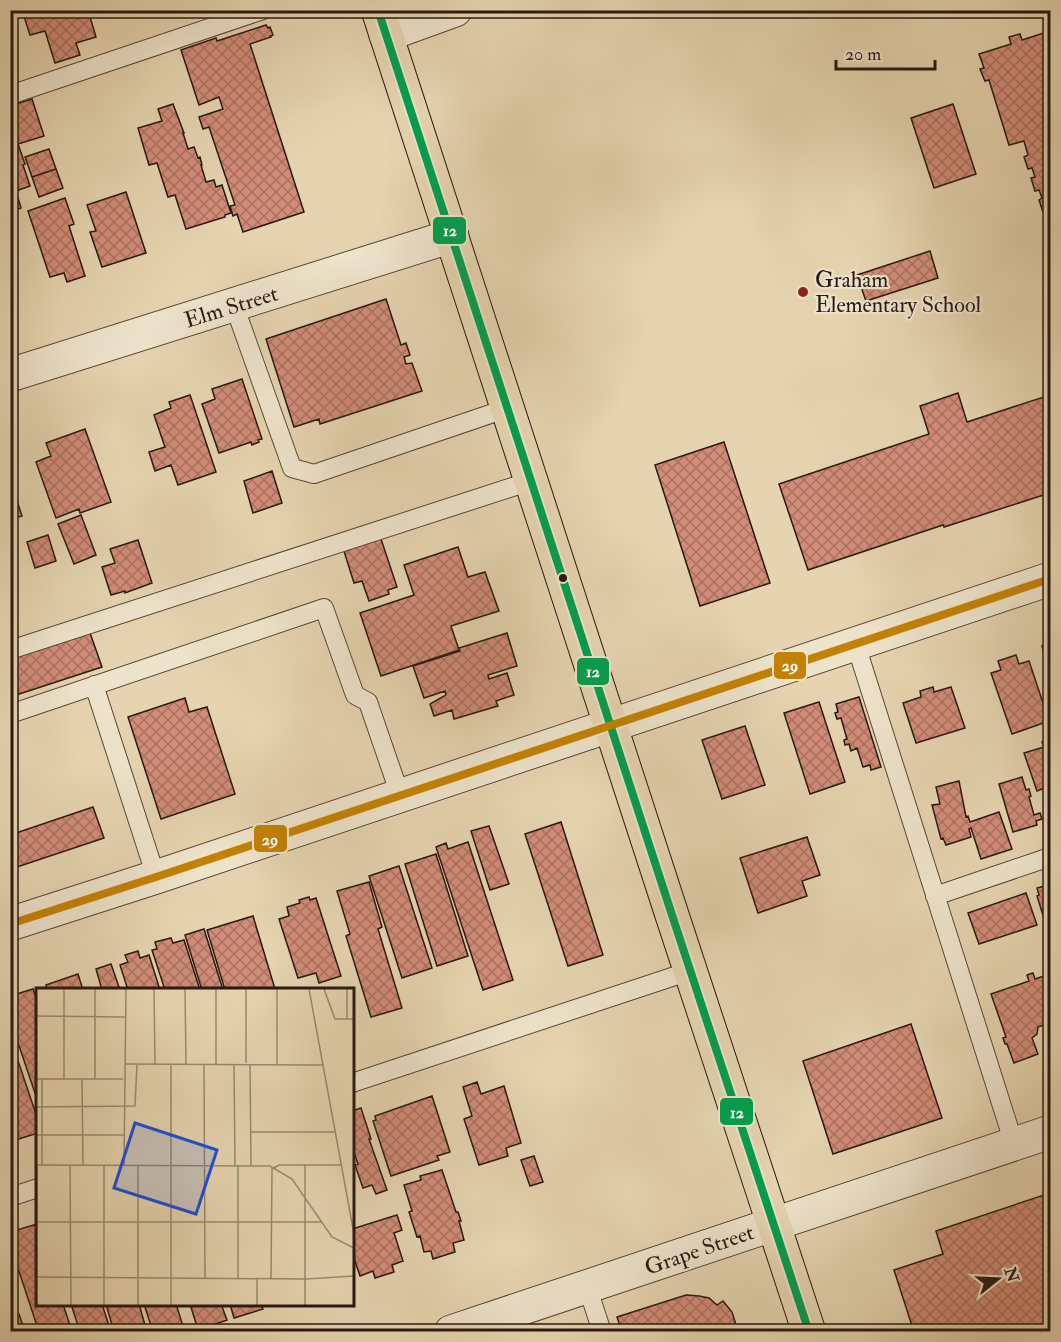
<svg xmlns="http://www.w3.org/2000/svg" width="1061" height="1342" font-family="'IM FELL Double Pica',serif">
<defs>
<pattern id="building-cross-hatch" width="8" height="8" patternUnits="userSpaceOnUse" patternTransform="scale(1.5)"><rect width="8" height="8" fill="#d18c77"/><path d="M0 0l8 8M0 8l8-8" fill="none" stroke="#aa7160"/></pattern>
</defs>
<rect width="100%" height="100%" fill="#e5d4af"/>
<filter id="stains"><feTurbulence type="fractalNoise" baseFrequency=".00333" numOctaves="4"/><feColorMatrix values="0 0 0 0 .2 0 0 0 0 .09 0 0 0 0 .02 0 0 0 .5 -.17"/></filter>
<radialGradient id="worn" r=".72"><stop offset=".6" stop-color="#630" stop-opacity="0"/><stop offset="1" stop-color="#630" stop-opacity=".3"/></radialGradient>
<path fill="url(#building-cross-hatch)" stroke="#281811" stroke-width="1.5" d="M22,10H88L96,37L76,43L80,55L55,63L45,31L30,35Z
M266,25L268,28L270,27L273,35L270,36L271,37L250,44L304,212L243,232L237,214L233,216L230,206L235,205L209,127L203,129L199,117L223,109L219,97L199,105L181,50L216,38L217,41Z
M1050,31V213L1047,214L1046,211L1043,212L1039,200L1042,198L1039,190L1035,191L1031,178L1035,177L1032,168L1028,169L1024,157L1028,155L1024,141L1009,145L989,80L985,81L980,69L984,68L979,54L1011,44L1009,37L1020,34L1022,40Z
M32,99L44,136L18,144L25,164L23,165L30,186L16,191L21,208L10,212V106Z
M173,104L184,133H183L188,149L194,147L198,158L200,157L202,165H201L206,182L214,180L216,187L222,185L231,213L225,215V217L186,229L175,195L168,197L157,163L149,165L138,128L162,121L158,109Z
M953,104L976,174L934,188L911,118Z
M49,149L56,169L32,177L25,157Z
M56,169L63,188L39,197L32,177Z
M126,192L146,253L102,267L90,232L96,231L87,205Z
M65,198L74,224L69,226L85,276L67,282L64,273L50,277L28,211Z
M1050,241V262L1044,243Z
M930,251L938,278L866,301L857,275Z
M10,282L17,303L10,305Z
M386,299L401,345L406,343L410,355L404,357L406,364L412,363L422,391L320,424L319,419L294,427L266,339Z
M242,379L262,439L258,440L259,442L252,445L251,442L219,453L202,404L215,399L212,389Z
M958,393L967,422L1050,395V493L944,527L943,525L808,570L779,484L929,434L920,406Z
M190,395L216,472L178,485L171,465L155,471L149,452L165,447L154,415L171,408L169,402Z
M85,429L111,502L80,513L79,509L56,518L36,462L51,456L46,443Z
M724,442L770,583L700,606L655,465Z
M272,471L282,503L253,513L244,481Z
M10,479L22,516L14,518L16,527L10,528Z
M81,515L96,555L74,564L58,524Z
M48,535L56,561L35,568L27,542Z
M380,536L397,587L388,590L389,594L369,601L362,581L354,583L343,548Z
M138,540L152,583L125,593V591L111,595L102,567L115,563L110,549Z
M458,547L468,577L485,572L499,611L451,626L459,650L381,676L360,613L414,595L404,565Z
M89,630L102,667L13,696L15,701L10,702V656Z
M507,633L517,666L488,675L489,679L507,673L514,695L496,701L498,706L454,719L452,710L434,716L430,704L446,695L445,691L424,698L413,666L460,651L459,648Z
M1050,643V672L1042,646Z
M1016,655L1019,664L1029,661L1049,721L1012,734L991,673L1001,670L998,661Z
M933,687L934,692L951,687L965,728L916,743L903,703L921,697L920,691Z
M859,697L881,767L871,770L870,765L863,767L857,748L851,751L849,744L845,745L844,740L847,739L841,718L837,719L835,713L838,712L836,704Z
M185,698L189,712L207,707L235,794L161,819L128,717Z
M819,702L845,782L810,794L784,713Z
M745,726L765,785L722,799L702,740Z
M1050,733V786L1037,791L1024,753L1044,747L1042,742L1047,741L1045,735Z
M1022,777L1026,790L1029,789L1031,796L1029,797L1034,815L1040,813L1042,819L1036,821L1037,825L1013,832L999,784Z
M959,781L966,817L968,816L970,822L999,812L1012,849L981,859L971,828L969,829L971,837L946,845L943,838L941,839L932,805L940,804L936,787Z
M93,807L104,838L11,869L10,835Z
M561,822L603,955L568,966L525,834Z
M489,826L509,884L490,890L471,831Z
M807,837L820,875L802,881L807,896L758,913L740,858Z
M468,842L513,980L483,990L436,847L446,843L448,849Z
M436,854L468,956L437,966L405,864Z
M399,866L432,968L402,978L369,876Z
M369,882L382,927L378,929L402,1008L371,1017L346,936L350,934L337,891Z
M1045,886L1047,893L1050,892V923L1046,925L1037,896L1039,895L1037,888Z
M1026,893L1037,925L979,944L968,913Z
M309,897L310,900L316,898L341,976L319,983L316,973L298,978L279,919L289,916L287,907L300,903L299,900Z
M253,916L275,989L225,990L207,930Z
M204,929L223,990H202L185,935Z
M171,938L173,943L184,940L200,990H165L152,950L157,949L155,942Z
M138,951L140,958L149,955L160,990H128L120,965L128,962L125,955Z
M111,964L120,990H102L96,969Z
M1033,973L1035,979L1047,975L1050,986V1023L1038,1027L1037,1034L1032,1038L1038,1054L1014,1063L1007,1044H1005L1003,1038L1006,1037L991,994L1029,981L1027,975Z
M78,974L83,990H47L46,985Z
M33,989L38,1002V1102L10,1019V996Z
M911,1024L942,1118L833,1154L803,1061Z
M10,1037L38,1120V1133L12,1141L10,1137Z
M477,1082L481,1094L504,1086L521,1143L506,1148L508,1156L479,1165L464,1119L472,1116L463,1087Z
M432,1096L450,1152L437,1156L439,1160L391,1176L373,1121L376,1120L375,1116Z
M361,1108L371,1139H369L387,1190L376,1194L372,1185L363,1188L355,1165L358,1164L352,1147V1111Z
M534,1156L543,1182L530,1186L521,1160Z
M442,1170L456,1212H458L461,1221H459L464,1240L453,1243L455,1252L433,1259L431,1251L424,1252L420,1236L417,1237L409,1212L412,1211L404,1185L421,1180L420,1176Z
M1050,1193V1332H914L894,1270L943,1254L936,1231Z
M397,1215L402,1230L394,1233L403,1261L392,1265L394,1272L375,1278L373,1271L360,1276L352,1252V1229Z
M37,1224L38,1304H63L72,1332H39L10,1244V1232Z
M686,1295L699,1296L709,1298L717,1305L723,1301L732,1312L738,1331L622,1332L617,1317Z
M71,1304H102L111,1332H80Z
M106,1304H139L147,1332H114Z
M144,1304H176L183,1326L167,1332H153Z
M190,1304H221L227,1320L198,1330Z
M230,1304H261L263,1309L234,1318Z
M19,1314L25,1332H10V1317Z"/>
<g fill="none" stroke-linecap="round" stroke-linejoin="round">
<g stroke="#574738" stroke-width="20">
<path id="service" d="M10,95L263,10
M234,305L292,468L314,474L508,408
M856,645L1014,1144
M10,650L531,481
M94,685L156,877
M10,714L324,608L355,695L368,702L400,795
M935,896L1050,857
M352,1083L690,971
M10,1197L38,1188
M587,1286L602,1332"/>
</g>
<g stroke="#574738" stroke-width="35">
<path id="minor" d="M10,375L452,236
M451,1332L1050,1132"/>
</g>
<g stroke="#574738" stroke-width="35">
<path id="tertiary" d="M386,35L455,10
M10,924L156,877L1050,579"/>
</g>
<g stroke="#281811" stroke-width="35">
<path id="primary" d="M378,10L672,915L809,1332"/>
</g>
<use href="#service" stroke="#eee3cb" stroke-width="18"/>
<use href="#minor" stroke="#eee3cb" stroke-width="33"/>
<use href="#tertiary" stroke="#eee3cb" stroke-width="33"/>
<use href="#primary" stroke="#e5d4af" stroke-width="33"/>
<g stroke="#eee3cb" stroke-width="12">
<path id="bus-1" d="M378,10L672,915L809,1332"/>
</g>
<g stroke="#eee3cb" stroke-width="12">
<path id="bus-2" d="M10,924L156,877L1050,579"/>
</g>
<use href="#bus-1" stroke="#029f4e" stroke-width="8"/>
<use href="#bus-2" stroke="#c38204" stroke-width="8"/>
</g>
<circle fill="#8f2418" stroke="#eee3cb" stroke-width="2" cx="803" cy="292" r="6"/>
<circle fill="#281811" stroke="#eee3cb" stroke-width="2" cx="563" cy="578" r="5"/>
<g text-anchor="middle" stroke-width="4.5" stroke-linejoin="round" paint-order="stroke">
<g font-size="22" fill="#281811" stroke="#eee3cb" text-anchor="start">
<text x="815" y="287">Graham<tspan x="815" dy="25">Elementary School</tspan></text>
</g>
<g font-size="22" fill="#281811" stroke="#eee3cb">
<text transform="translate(231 306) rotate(-17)" y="8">Elm Street</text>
<text transform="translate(699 1249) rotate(-19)" y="8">Grape Street</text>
</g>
</g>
<g transform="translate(36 988)">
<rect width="318" height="318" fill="#e5d4af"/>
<path fill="none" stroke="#998970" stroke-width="1.5" d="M28,1V91M59,1V91M118,1L119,76M149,1L150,76M180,1V76M210,1V75M273,1L318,246M288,1L299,31H318M311,1V31M0,28L89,29M90,76L287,77M135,76V317M168,76L169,290M198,76L199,177M214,76L215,177M241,76V1M0,91H87M46,91L47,177M0,119L99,118L101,76M215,144H299M0,147H88M0,177L234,178L256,191L296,249L318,260M1,177V317M6,177V91M88,177L90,1M202,177V291M269,177V317M34,178L35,317M68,178V317M0,234H285M0,289L270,291L318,288M235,291L236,181L243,177H305M102,317V178M221,317V291"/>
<path fill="#1d4ed8" fill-opacity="0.15" stroke="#1d4ed8" stroke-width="3" d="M99,135L181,162L160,226L78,200Z"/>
<rect width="318" height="318" fill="none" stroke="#281811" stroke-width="3"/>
</g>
<g stroke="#eee3cb" stroke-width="2">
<rect x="432" y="216" width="35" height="29" rx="6" fill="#029f4e"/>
<rect x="773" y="651" width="34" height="29" rx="6" fill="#c38204"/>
<rect x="576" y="657" width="34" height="29" rx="6" fill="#029f4e"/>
<rect x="253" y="824" width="35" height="29" rx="6" fill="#c38204"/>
<rect x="719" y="1097" width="35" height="29" rx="6" fill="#029f4e"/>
</g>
<g font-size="16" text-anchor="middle" font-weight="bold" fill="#fff">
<text x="450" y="236">12</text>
<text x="790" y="671">29</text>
<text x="593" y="677">12</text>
<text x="270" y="845">29</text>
<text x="737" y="1118">12</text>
</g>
<rect width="1061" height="1342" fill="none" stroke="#e5d4af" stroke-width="36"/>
<rect x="12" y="12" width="1037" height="1318" fill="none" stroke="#281811" stroke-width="3"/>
<rect x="18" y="18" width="1025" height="1306" fill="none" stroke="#281811" stroke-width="1.5"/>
<g transform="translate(998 1279) rotate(72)" stroke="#eee3cb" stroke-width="4.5" paint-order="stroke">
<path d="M0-4.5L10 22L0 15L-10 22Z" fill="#281811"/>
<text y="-9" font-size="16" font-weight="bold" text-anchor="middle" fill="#281811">N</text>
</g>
<path d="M836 60v9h99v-9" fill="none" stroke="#281811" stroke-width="3"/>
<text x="845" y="60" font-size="18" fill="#281811" stroke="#eee3cb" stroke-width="4.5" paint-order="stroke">20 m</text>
<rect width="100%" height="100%" filter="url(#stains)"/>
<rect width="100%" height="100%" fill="url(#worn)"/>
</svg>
